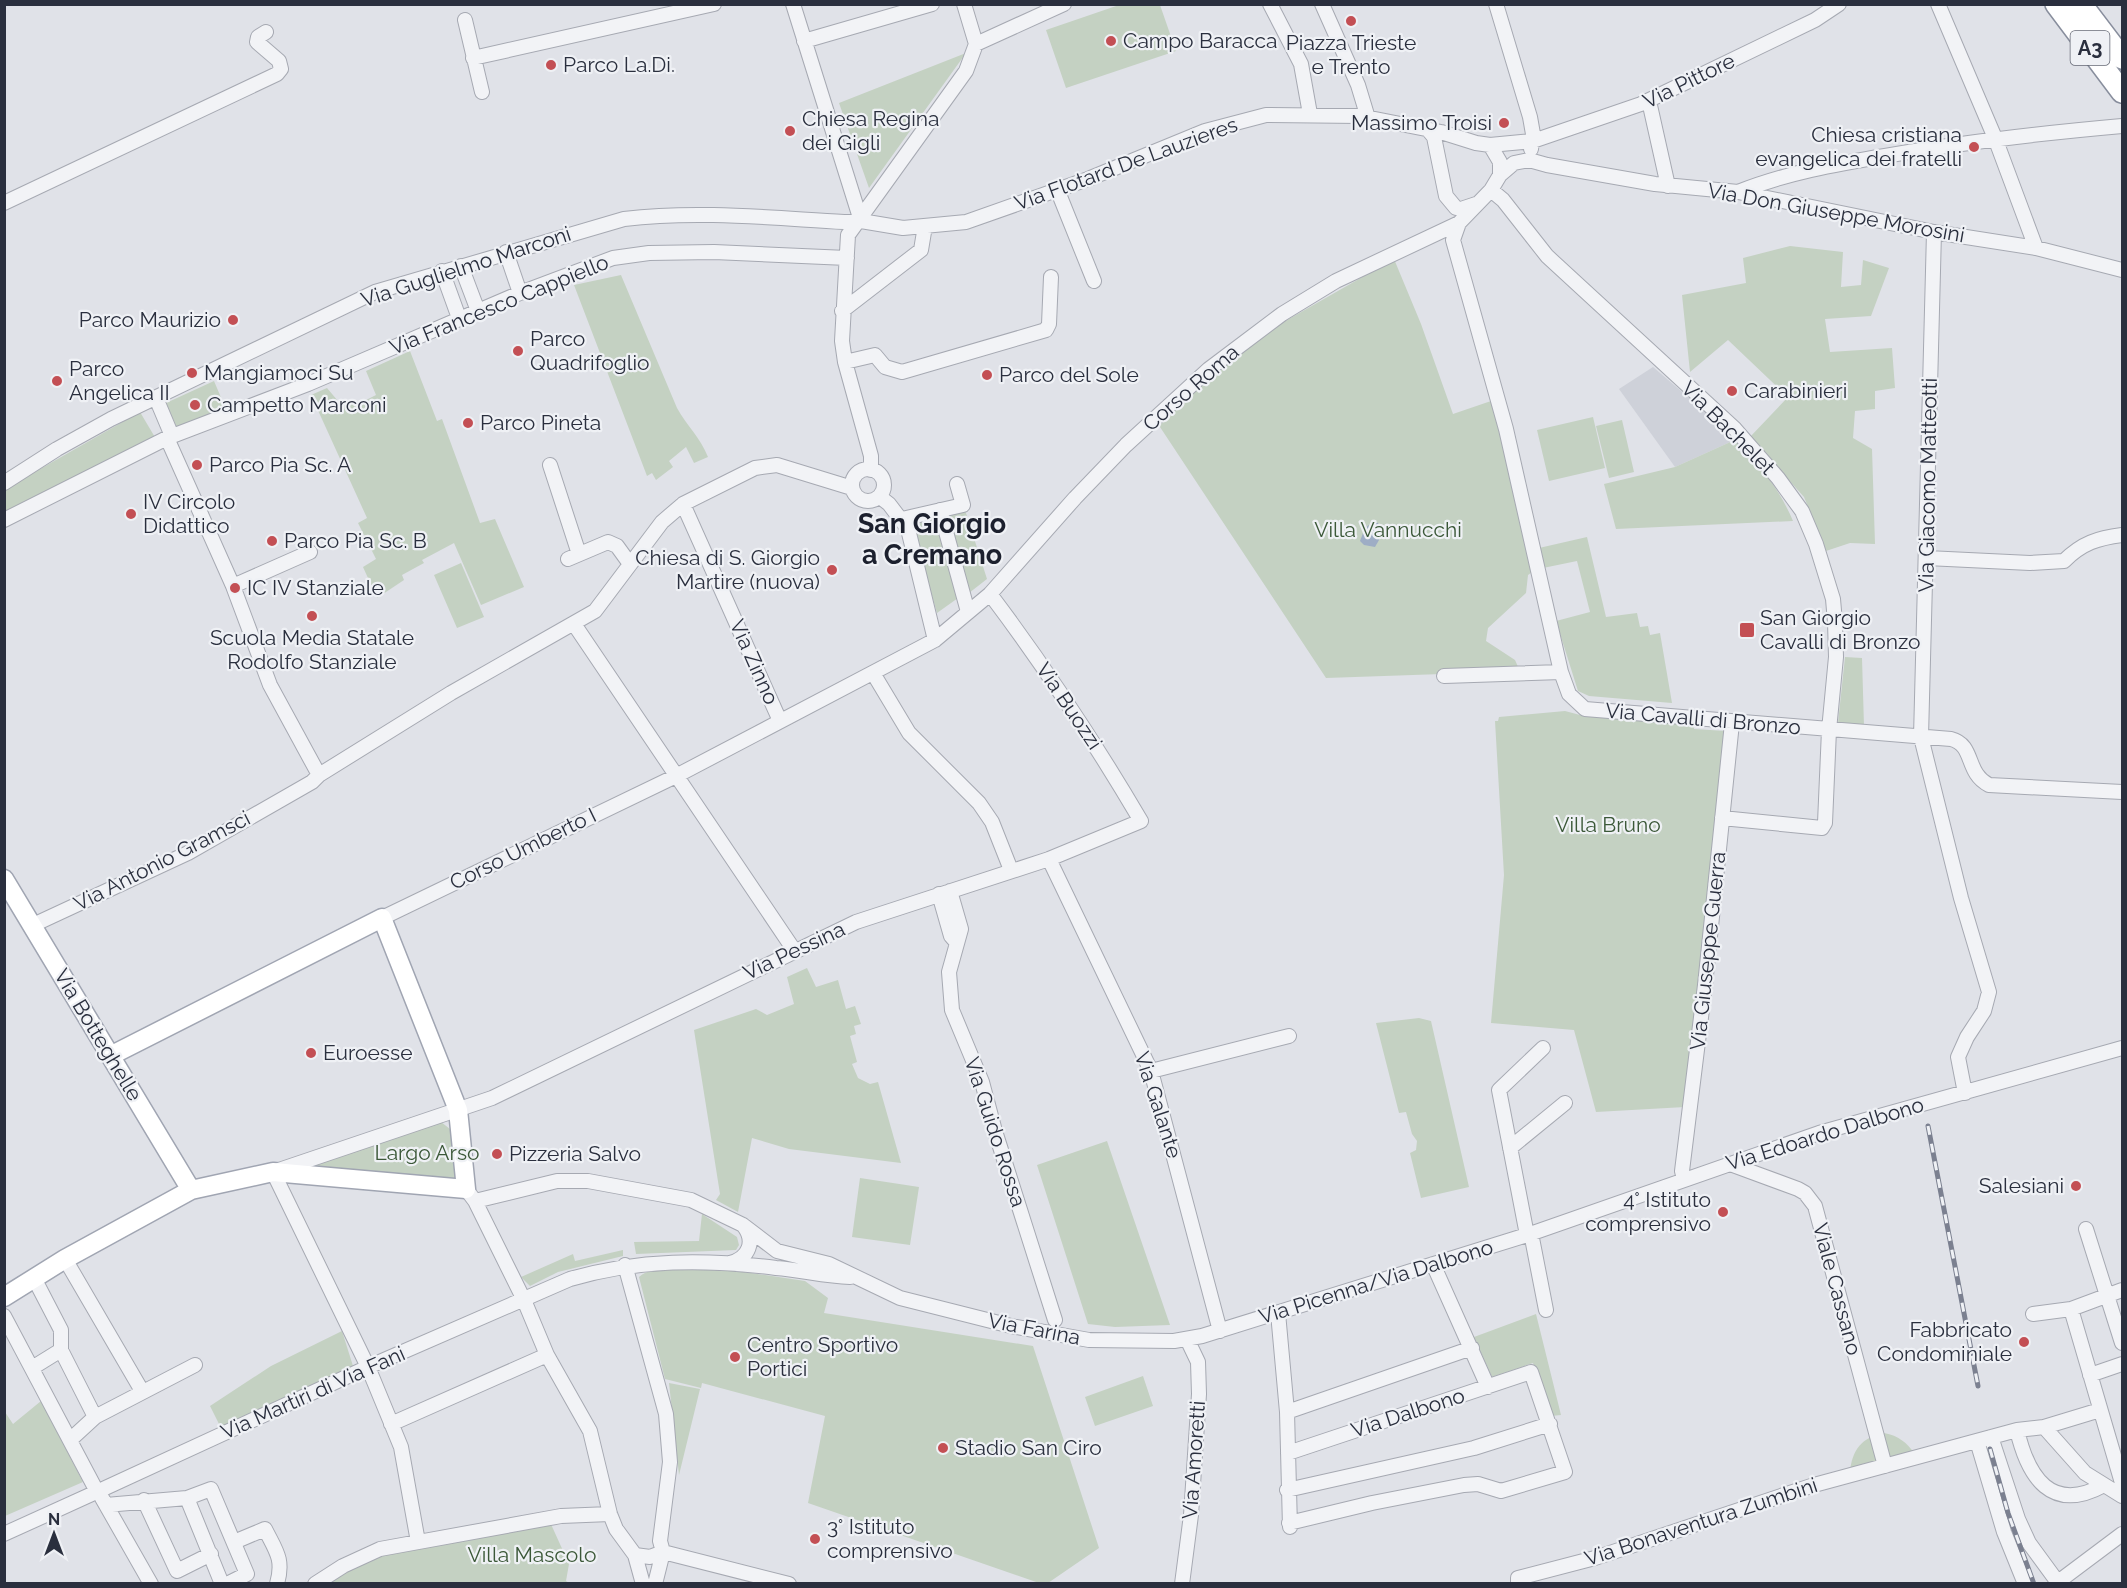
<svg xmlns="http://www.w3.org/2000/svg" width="2127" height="1588" font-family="Raleway,sans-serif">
<rect width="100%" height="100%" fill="#e0e2e8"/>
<path fill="#ced1d9" d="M1653,367L1737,439L1675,467L1619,389Z"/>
<path fill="#c4d1c2" d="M1122,4L1160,5L1176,51L1066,88L1046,30Z
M966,53L869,188L839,103Z
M1790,246L1843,252L1841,287L1861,285L1863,260L1889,268L1871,316L1825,319L1830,352L1892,348L1895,388L1875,391V409L1855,411L1853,438L1872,449L1875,544L1850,543L1826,551L1804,497L1750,437L1788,397L1728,340L1690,372L1682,295L1746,283L1743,258Z
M1394,259L1421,324L1453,414L1491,401L1535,570L1528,575L1526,593L1488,628L1486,641L1515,660L1519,669L1471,673L1326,678L1158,424L1204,381L1268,331Z
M621,275L677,408C687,426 700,437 708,457L694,463L686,447L669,461L673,467L656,480L652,473L647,476L574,285Z
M410,351L437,421L442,419L480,523L495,519L524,587L481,605L454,543L422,560L424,563L402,575L404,580L377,598L363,567L376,559L358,523L367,518L311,395L327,388L338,401L362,402L376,395L366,371Z
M214,381L225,407L177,428L166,403Z
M140,412L156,439L129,449L5,515V489Z
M1593,417L1605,468L1549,481L1537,430Z
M1622,420L1634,472L1609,478L1596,426Z
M1737,439C1760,466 1779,488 1793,521L1616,529L1604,484L1675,467Z
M965,510L987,579L969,593L947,516Z
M932,519L937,520L958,598L937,613L912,526Z
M1587,537L1606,617L1637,613L1640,627L1648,626L1650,635L1660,633L1672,703L1589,696L1578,691L1556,621L1590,612L1577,561L1543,568L1539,548Z
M461,563L484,617L457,628L434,575Z
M1845,657L1862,658L1864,726L1838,723Z
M1565,711L1580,715L1694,723V729L1726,731L1685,1107L1596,1112L1574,1030L1491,1023L1504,875L1495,721H1498L1499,717Z
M807,968L816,987L838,980L846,1009L855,1006L861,1024L854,1026L856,1034L850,1036L857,1062L852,1064L858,1078L870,1084L878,1082L901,1163L789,1149L752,1138L738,1212L716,1200L720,1194L694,1030L756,1009L767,1015L794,1004L787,977Z
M1419,1018L1431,1021L1469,1187L1421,1198L1410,1153L1416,1150L1417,1141L1412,1134L1406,1112L1399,1113L1376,1023Z
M441,1122L450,1129L457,1177L455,1182L315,1171L305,1162Z
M1107,1141L1170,1325L1115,1327L1088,1324L1037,1165Z
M860,1178L919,1187L910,1245L852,1237Z
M702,1214L737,1237L739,1245L736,1250L636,1254L634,1242L699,1241Z
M623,1250V1256L558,1272L530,1286L521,1277L573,1254L575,1261Z
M694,1268L731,1270L805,1281L828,1298L824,1313L1033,1346L1099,1548L1048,1583H1039L808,1503L825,1416L702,1383L701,1388L665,1379L639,1277C650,1266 680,1269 694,1268Z
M1536,1314L1561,1415L1551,1416L1533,1363L1492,1377L1474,1337Z
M342,1331L353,1366L221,1428L210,1406L271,1366Z
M1143,1376L1153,1406L1095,1426L1085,1397Z
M669,1383L700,1389L679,1475Z
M41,1401L83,1482L5,1516V1412L13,1424Z
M1884,1433C1899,1436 1906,1442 1915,1454L1850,1472C1852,1450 1862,1437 1884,1433Z
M550,1522L569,1564L566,1581L569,1583L322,1584L367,1558Z"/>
<path fill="#9eadc5" d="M1373,522L1378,523L1383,533L1375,547L1364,545L1360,541L1365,528Z"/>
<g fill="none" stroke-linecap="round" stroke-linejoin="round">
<g stroke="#a6a9b2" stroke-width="16">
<path id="minor" d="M793,4L861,221
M1270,4L1301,64L1310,114
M1322,4L1358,85L1368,118
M1496,4L1530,117L1533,134L1531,149
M1938,4L1995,138L2036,248
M465,20L482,92
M804,41L932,4
M976,44L1064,4
M473,58L714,4
M1649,101L1668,186
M1429,131L1434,137L1446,196L1456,208L1461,209L1476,204
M1490,145L1500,162V175
M1529,160L1514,163L1500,175L1491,190L1459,223L1453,240L1506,429L1561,672L1569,694L1585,709L1951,739C1975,745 1965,773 1989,785L2122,792
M1529,160L1547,165L1655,184L1738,192L1934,232L2036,248L2122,270
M1057,189L1094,281
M1491,190L1503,200L1547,256L1735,429L1778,478L1802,511L1816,544L1833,599L1835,622L1836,657L1829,730L1825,823L1822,828L1722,818
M1738,192C1786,173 1836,164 1885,156C1964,142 2043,133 2122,126
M4,203L277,74L281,69L279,61L257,42L258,37L266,32
M1934,232L1921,737L1961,898L1989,992L1984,1011L1967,1037L1958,1057L1965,1093
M506,252L520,293
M461,266L478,311
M442,271L459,318
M842,311L921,250L925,226
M845,362L875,355L885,367L902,372L1046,330L1049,324L1051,277
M156,398L172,436
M167,438L233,586L270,685L319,775
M550,465L579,554
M852 485a16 16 0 1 1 32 0a16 16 0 1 1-32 0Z
M871,470V456L845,362L842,341L848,235L966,71L976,44L964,4
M4,483L57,449L111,419L375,292L624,219C698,210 771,218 844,222L861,221L903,228L966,222L1088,179L1205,131L1266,115L1360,116L1441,132L1476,143L1490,145L1533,141L1641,104L1815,20L1839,4
M880,497L889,504L908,529L935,640
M683,504L780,721
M940,510L968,612
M902,519L963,505L957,484
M4,520L167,438L308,384L520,293L613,258L649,253L714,252L847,258
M1927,558L2030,563L2064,561C2082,543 2098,538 2122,535
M568,559L608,542L617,546L630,564
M233,586L310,552
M574,624L794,950
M873,673L909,733L979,803L992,822L1011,870
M1444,676L1561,672
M1049,859L1151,1071L1220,1331
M950,891L961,929L949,972L952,1010L982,1082L995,1131L1055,1320
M939,894L951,936L957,943
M382,918L676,776L935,640L990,594L1075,498L1126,445L1209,369L1282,314L1336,281L1459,223
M33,925L188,853L312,782L319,775L451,693L595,611L662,522L683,504L755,468L777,465L852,488
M1151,1071L1289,1036
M1510,1148L1565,1103
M1730,1164L1798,1189L1805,1193L1815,1206L1885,1466
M1684,1179L1682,1171L1705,985L1732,723
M466,1189L475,1201L524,1300L547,1355L590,1431L610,1514L616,1529L635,1555L650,1557L663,1552
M475,1201L557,1181H588L691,1200L743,1225C756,1241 749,1258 730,1263
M743,1225L777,1251L829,1264L900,1298L1011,1326L1089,1340L1174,1341L1202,1336L1527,1235L1819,1133L2122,1048
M2086,1229L2122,1343
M1531,1233L1546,1310
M1527,1235L1499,1090L1543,1048
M65,1259L142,1391
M1433,1264L1488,1387
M625,1265L666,1414L670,1462L660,1541L663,1552
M34,1278L61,1330V1350L95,1417
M2071,1309L2122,1290
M1278,1313L1287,1412L1290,1527
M2033,1314L2071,1309L2122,1483
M4,1316L94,1486
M32,1368L61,1350
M2090,1375L2122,1364
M1287,1412L1472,1348
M391,1424L547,1355
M2044,1427L2100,1410
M2017,1430C2028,1477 2051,1514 2104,1485
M1991,1437L2018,1519L2029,1543L2059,1584
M70,1440L95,1417L195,1365
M1977,1441L2004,1532L2025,1584
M1288,1453L1531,1372L1565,1472L1501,1491L1478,1484L1464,1485L1372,1503L1289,1523
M103,1489L368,1367L570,1279C639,1259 706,1259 776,1268C801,1270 825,1276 850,1277
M1287,1490L1474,1448L1550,1424
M102,1498L151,1584
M187,1498L222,1584
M144,1500L177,1571L211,1554
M106,1505L187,1498L211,1489L247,1574L227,1584
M4,1534L92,1494
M234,1542L265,1529C276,1551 284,1559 277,1584
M418,1542L401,1447L368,1367L273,1172L492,1098L856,922L1049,859L1141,821C1095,743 1045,667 990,594
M663,1552L789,1584
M635,1555L643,1584
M2058,1582L2122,1534
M315,1584L343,1566L380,1549L561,1516L610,1514
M655,1584L663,1552
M1182,1584L1191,1515L1199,1394L1198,1362L1187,1339
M1518,1584V1578L1595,1558L1814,1485L2017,1430L2044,1427L2085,1473L2122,1496"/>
</g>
<g stroke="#a0a5b2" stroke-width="21">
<path id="major" d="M4,879L191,1190
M4,1297L65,1259L191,1190L273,1172L466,1189L458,1110L382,918L110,1056"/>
</g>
<g stroke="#888e9d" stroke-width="24">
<path id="highway" d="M2056,4L2122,92
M2081,4L2122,58"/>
</g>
<use href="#minor" stroke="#f2f3f6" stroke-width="14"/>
<use href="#major" stroke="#fff" stroke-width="18"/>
<use href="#highway" stroke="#fff" stroke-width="21"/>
<g stroke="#7b8090" stroke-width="5">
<path id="rail" d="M1928,1126L1978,1386
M1990,1449L2008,1513L2034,1584"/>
</g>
<use href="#rail" stroke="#eff1f5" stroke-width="3" stroke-dasharray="9" stroke-linecap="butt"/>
</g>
<g fill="#c34f54" stroke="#eff1f5" stroke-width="2">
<circle cx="1351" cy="21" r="6"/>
<circle cx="1111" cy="41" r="6"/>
<circle cx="551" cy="65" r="6"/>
<circle cx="1504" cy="123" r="6"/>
<circle cx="790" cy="131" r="6"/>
<circle cx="1974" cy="147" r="6"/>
<circle cx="233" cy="320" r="6"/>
<circle cx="518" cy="351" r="6"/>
<circle cx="192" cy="373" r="6"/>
<circle cx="987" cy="375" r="6"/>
<circle cx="57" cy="381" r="6"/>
<circle cx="1732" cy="391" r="6"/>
<circle cx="195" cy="405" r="6"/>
<circle cx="468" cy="423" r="6"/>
<circle cx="197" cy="465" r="6"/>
<circle cx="131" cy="514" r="6"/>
<circle cx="272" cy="541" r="6"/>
<circle cx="832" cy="570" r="6"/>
<circle cx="235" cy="588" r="6"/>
<circle cx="312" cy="616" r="6"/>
<rect x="1739" y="622" width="16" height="16" rx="3"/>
<circle cx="311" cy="1053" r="6"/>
<circle cx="497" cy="1154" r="6"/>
<circle cx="2076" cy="1186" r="6"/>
<circle cx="1723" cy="1212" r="6"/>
<circle cx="2024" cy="1342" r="6"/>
<circle cx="735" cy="1357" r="6"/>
<circle cx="943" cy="1448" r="6"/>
<circle cx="815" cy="1539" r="6"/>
</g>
<g text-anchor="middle" stroke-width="4.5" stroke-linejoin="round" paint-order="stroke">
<rect fill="#eff1f5" stroke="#656975" stroke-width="1.5" x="2070.5" y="31" width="39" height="34" rx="4.5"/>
<g font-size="20" font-weight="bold" fill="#2a2f3e">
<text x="2090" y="55">A3</text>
</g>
<g font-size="21" fill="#2a2f3e" stroke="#eff1f5" text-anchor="start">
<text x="1123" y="48">Campo Baracca</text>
<text x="1351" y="50" text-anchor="middle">Piazza Trieste<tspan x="1351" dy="24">e Trento</tspan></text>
<text x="563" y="72">Parco La.Di.</text>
<text x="802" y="126">Chiesa Regina<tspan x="802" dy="24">dei Gigli</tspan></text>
<text x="1492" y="130" text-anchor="end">Massimo Troisi</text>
<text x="1962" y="142" text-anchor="end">Chiesa cristiana<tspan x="1962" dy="24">evangelica dei fratelli</tspan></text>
<text x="221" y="327" text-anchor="end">Parco Maurizio</text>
<text x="530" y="346">Parco<tspan x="530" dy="24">Quadrifoglio</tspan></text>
<text x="69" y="376">Parco<tspan x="69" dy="24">Angelica II</tspan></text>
<text x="204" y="380">Mangiamoci Su</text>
<text x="999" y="382">Parco del Sole</text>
<text x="1744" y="398">Carabinieri</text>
<text x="207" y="412">Campetto Marconi</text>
<text x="480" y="430">Parco Pineta</text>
<text x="209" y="472">Parco Pia Sc. A</text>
<text x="143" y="509">IV Circolo<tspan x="143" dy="24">Didattico</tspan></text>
<text x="284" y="548">Parco Pia Sc. B</text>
<text x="820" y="565" text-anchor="end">Chiesa di S. Giorgio<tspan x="820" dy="24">Martire (nuova)</tspan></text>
<text x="247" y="595">IC IV Stanziale</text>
<text x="1760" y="625">San Giorgio<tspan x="1760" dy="24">Cavalli di Bronzo</tspan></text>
<text x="312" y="645" text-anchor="middle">Scuola Media Statale<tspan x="312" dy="24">Rodolfo Stanziale</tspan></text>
<text x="323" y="1060">Euroesse</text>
<text x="509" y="1161">Pizzeria Salvo</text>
<text x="2064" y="1193" text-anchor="end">Salesiani</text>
<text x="1711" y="1207" text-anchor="end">4° Istituto<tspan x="1711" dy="24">comprensivo</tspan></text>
<text x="2012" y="1337" text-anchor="end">Fabbricato<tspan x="2012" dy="24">Condominiale</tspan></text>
<text x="747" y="1352">Centro Sportivo<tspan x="747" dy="24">Portici</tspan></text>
<text x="955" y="1455">Stadio San Ciro</text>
<text x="827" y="1534">3° Istituto<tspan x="827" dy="24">comprensivo</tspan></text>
</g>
<g font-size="21" fill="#2a2f3e" stroke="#eff1f5">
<text transform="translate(1689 81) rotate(-26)" y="7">Via Pittore</text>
<text transform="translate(1126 164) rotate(-20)" y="7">Via Flotard De Lauzieres</text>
<text transform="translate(1836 213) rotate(10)" y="7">Via Don Giuseppe Morosini</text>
<text transform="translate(466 267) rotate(-18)" y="7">Via Guglielmo Marconi</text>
<text transform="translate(499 305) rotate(-22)" y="7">Via Francesco Cappiello</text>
<text transform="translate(1191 388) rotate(-41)" y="7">Corso Roma</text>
<text transform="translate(1728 428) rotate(45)" y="7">Via Bachelet</text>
<text transform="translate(1928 485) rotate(-89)" y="7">Via Giacomo Matteotti</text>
<text transform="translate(754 662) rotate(66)" y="7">Via Zinno</text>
<text transform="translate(1069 706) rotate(56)" y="7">Via Buozzi</text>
<text transform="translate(1703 719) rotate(5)" y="7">Via Cavalli di Bronzo</text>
<text transform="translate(523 849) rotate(-26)" y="7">Corso Umberto I</text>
<text transform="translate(162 861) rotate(-27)" y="7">Via Antonio Gramsci</text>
<text transform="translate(794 951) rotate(-25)" y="7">Via Pessina</text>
<text transform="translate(1708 951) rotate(-84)" y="7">Via Giuseppe Guerra</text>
<text transform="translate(98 1035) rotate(59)" y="7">Via Botteghelle</text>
<text transform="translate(1158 1105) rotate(72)" y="7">Via Galante</text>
<text transform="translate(995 1132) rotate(72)" y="7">Via Guido Rossa</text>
<text transform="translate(1825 1134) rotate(-17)" y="7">Via Edoardo Dalbono</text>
<text transform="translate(1376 1282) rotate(-17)" y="7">Via Picenna/Via Dalbono</text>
<text transform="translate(1837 1289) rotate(75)" y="7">Viale Cassano</text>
<text transform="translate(1034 1329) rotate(11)" y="7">Via Farina</text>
<text transform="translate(313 1393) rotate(-24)" y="7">Via Martiri di Via Fani</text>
<text transform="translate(1408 1413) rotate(-18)" y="7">Via Dalbono</text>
<text transform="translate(1194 1460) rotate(-86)" y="7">Via Amoretti</text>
<text transform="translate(1701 1522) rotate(-18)" y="7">Via Bonaventura Zumbini</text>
</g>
<g font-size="21" fill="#3b5838" stroke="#eff1f5">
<text x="1388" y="537">Villa Vannucchi</text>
<text x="1608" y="832">Villa Bruno</text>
<text x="427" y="1160">Largo Arso</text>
<text x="532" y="1562">Villa Mascolo</text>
</g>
<g font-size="27" font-weight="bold" fill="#1c202e" stroke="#eff1f5">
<text x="932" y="533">San Giorgio<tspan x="932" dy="31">a Cremano</tspan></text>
</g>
</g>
<rect width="2127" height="1588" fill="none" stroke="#2a2f3e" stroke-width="12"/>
<g transform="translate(54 1534)" stroke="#eff1f5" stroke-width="4.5" paint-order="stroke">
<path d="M0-4.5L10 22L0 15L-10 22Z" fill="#2a2f3e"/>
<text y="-9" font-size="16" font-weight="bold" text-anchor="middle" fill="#2a2f3e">N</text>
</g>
</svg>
